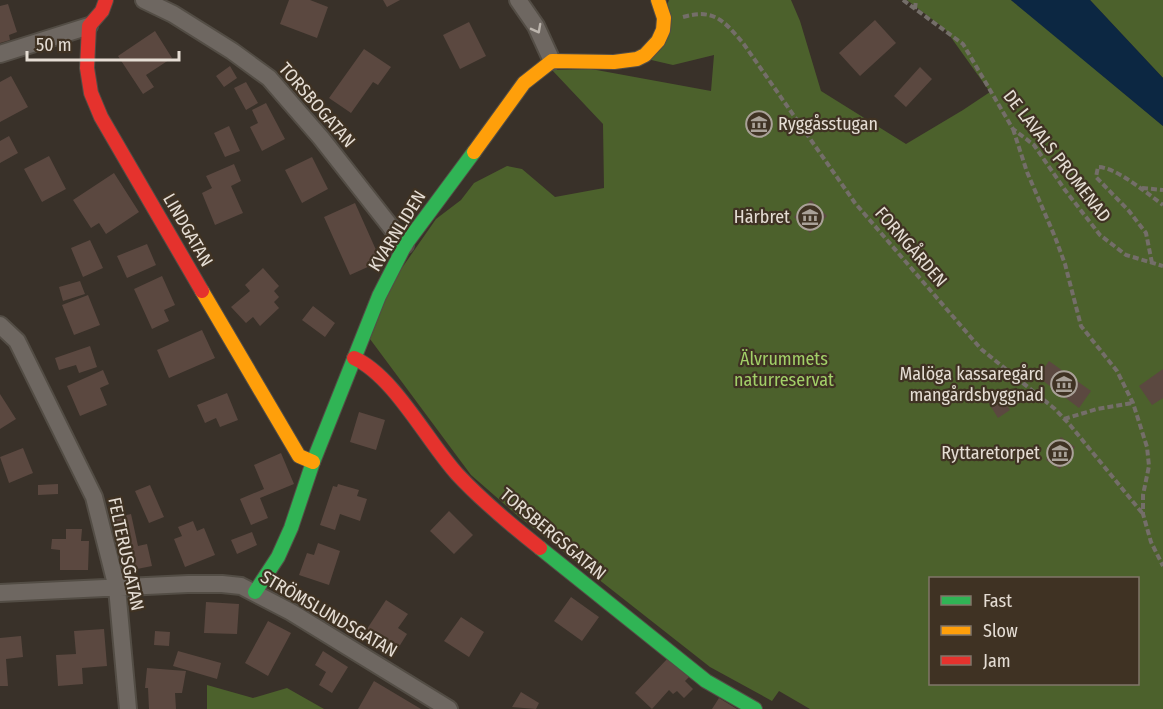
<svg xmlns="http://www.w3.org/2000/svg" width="1163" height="709" font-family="'Fira Sans Condensed',sans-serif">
<rect width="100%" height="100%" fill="#393129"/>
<path fill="#4c612c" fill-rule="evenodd" d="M669,0H791L800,21L821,91L906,144L963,110L990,92L945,29L907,0H1011L1061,40L1080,54L1083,59L1163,126V709H810L779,691L772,701L710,667L518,516L471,475L367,335L390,285L436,219L461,200L474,183L507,166L522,169L555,197L604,188L603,124L552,70L591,69L711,91L714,55L673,65L647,59ZM930,578H1138V684H930Z
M1090,0H1163V78Z
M207,685L253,698L287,688L324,709H207Z"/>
<path fill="#0c2742" d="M1011,0H1090L1163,78V126Z"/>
<path fill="#5b4840" d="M289,0H310L328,7L317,38L280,24Z
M383,0H400L387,7Z
M8,4L17,32L9,35L10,40L0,43V6Z
M875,20L896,43L860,76L839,53Z
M469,22L486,56L460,69L443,35Z
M155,31L172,58L146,75L154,87L143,94L118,56Z
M364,49L391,67L378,85L373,82L351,113L329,98Z
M230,66L237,78L224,87L216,76Z
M920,67L932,79L906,107L894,96Z
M11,76L28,107L0,122V82Z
M246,82L258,103L246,110L234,88Z
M266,103L285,139L262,151L250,127L258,123L252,110Z
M763,112L772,122L755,137L746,127Z
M229,126L240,151L225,157L214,133Z
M9,136L18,153L0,163V141Z
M49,156L66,189L42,202L24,169Z
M312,157L328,189L302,203L285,170Z
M234,164L241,181L231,186L243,213L215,225L202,193L212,188L206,176Z
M114,173L139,212L106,234L99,223L91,228L73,200Z
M811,200L827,216L810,233L794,217Z
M355,203L381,261L350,275L324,217Z
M90,240L103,268L83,277L71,248Z
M147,244L156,265L127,278L117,256Z
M263,268L279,286L274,291L279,297L274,302L279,308L260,326L253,317L246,323L231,307L250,291L245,285Z
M162,276L175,305L164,310L169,321L152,329L134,289Z
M80,281L85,294L63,301L59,287Z
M88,295L100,325L74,335L62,305Z
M313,306L335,323L325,337L302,320Z
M202,330L215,358L169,378L157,350Z
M90,346L97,367L79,373L76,365L59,370L55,358Z
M1049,361L1091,391L1079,408L1038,377Z
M1163,369V398L1152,405L1139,386Z
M103,370L109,384L100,388L107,405L80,416L67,386Z
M999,392L1010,410L998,418L987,400Z
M227,393L238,420L220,427L216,418L205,423L197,405Z
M0,394L16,419L0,429Z
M359,412L385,420L376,450L350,442Z
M1061,437L1075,447L1060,469L1046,460Z
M23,448L33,473L9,483L0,457Z
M281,453L294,484L260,498L268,518L251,525L240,499L264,489L254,465Z
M58,484V494L38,495V485Z
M338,484L359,490L357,496L367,499L360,521L340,514L335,530L320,525L333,486L337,487Z
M150,485L164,517L149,523L135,491Z
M449,511L473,535L454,554L430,531Z
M131,514L138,546L147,544L152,566L127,571L113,518Z
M193,521L197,531L204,528L215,555L185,567L174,539L182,536L178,527Z
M66,529H82L81,541H89L88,570H60V550L51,549L52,539H66Z
M252,532L257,545L237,554L231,540Z
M318,543L340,551L329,585L299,575L307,553L314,555Z
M571,597L599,617L582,641L554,621Z
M386,600L408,614L398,628L407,634L397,650L388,644L387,646L365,632Z
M206,602L239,604L237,634L204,633Z
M461,617L484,632L469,657L444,641Z
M268,621L291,633L268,676L245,663Z
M104,629L107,666L82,668L83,684L58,686L56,655L76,654L74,631Z
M155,631L170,632L169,646L154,645Z
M21,636L23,657L6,659L8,686H0V638Z
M178,651L221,663L217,679L173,666Z
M323,651L348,667L332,693L319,685L326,672L315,665Z
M668,658L689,677L685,681L693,689L684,698L677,691L673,694L669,690L652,709L635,693Z
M147,668L186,671L182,693H175L176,709H149L148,688H145Z
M374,681L421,709H358Z
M521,692L539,703L536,709L512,707Z
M719,698L737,709H712Z"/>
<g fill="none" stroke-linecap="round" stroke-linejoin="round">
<g stroke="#534d45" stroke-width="20">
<path id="street" d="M144,0L173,14L232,51L269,78L321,138L405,245
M518,0L536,26L552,61
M0,54L89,26
M0,325L17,341L94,497L117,588L128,709
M0,593L188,584H222L241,586L291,612L449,709"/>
</g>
<g stroke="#534d45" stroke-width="16">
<path id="fast" d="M540,548L706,681L755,709
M255,592L278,557L291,528L313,462L379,296L405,245L474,152"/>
</g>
<g stroke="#534d45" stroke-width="16">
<path id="slow" d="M474,152L524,83L552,61L614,62L637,59L645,55L658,41L663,30L664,18L658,0
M202,291L299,456L313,462"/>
</g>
<g stroke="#534d45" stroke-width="16">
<path id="jam" d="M106,0L102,11L89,26L87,68L91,93L101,117L202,291
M354,358C394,376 427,441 457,474C482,501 511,525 540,548"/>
</g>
<path stroke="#746e69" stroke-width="4" stroke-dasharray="6 3" stroke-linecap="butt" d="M903,0L963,44L1013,129L1034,145L1065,190L1100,235L1126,255L1163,266
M915,9L916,0
M683,17C714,8 724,21 743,43L855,203L981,349L1055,409L1070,425L1143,514
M1013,129L1027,172L1055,237L1065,264L1081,326L1117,371L1133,403L1147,447L1149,466L1143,495V514L1151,542L1163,566
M1142,188L1163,190
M1152,263L1146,233L1129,211L1096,177L1098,167C1116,167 1148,194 1163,205
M1064,419L1097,409L1133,403"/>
<use href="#street" stroke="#6e6761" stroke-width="16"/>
<use href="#fast" stroke="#30b455" stroke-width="14"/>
<use href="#slow" stroke="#ff9f0a" stroke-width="14"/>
<use href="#jam" stroke="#e5322d" stroke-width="14"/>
</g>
<defs><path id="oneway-chevron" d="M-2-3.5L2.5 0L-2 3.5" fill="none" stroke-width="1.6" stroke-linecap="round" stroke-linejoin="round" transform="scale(1.5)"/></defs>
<use stroke="#bbb4ac" href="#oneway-chevron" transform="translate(537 29) rotate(62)"/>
<defs>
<g id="museum-ring" transform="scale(1.35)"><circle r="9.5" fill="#3f3223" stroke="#a9a198" stroke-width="1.5"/><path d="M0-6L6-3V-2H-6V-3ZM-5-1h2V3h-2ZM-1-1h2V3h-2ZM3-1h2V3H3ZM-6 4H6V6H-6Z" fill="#a9a198"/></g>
</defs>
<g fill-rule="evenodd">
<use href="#museum-ring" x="759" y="124"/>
<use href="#museum-ring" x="810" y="217"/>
<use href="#museum-ring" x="1064" y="384"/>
<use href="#museum-ring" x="1060" y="453"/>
</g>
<g text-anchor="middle" stroke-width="4.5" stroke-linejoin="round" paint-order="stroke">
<g font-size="18" fill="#e5ddd4" stroke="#3f3223">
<text transform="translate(317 105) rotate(49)" y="6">TORSBOGATAN</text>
<text transform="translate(1057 156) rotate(52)" y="6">DE LAVALS PROMENAD</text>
<text transform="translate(188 230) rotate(60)" y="6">LINDGATAN</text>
<text transform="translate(397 231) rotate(-58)" y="6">KVARNLIDEN</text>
<text transform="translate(911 247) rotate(49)" y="6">FORNGÅRDEN</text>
<text transform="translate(553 534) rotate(40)" y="6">TORSBERGSGATAN</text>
<text transform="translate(126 554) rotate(78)" y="6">FELTERUSGATAN</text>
<text transform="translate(329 614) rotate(30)" y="6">STRÖMSLUNDSGATAN</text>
</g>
<g font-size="18" fill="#e5ddd4" stroke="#3f3223" text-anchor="end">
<text x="778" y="130" text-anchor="start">Ryggåsstugan</text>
<text x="790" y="223">Härbret</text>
<text x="1044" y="380">Malöga kassaregård<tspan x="1044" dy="21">mangårdsbyggnad</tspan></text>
<text x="1040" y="459">Ryttaretorpet</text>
</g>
<g font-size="18" fill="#a2d068" stroke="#3f3223">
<text x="784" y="365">Älvrummets<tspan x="784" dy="21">naturreservat</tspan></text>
</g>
</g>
<rect x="929" y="577" width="210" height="108" fill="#3f3223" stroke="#81766a" stroke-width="1.5"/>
<rect x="941" y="596" width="30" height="9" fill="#30b455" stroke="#81766a" stroke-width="1.5"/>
<text x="983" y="607" font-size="18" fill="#e5ddd4">Fast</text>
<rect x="941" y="626" width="30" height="9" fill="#ff9f0a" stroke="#81766a" stroke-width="1.5"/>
<text x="983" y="637" font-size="18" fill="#e5ddd4">Slow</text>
<rect x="941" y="656" width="30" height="9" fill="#e5322d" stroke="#81766a" stroke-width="1.5"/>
<text x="983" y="667" font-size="18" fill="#e5ddd4">Jam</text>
<path d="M27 51v9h152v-9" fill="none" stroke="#e5ddd4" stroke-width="3"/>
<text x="36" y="51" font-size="18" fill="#e5ddd4" stroke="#3f3223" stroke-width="4.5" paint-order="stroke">50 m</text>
</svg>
